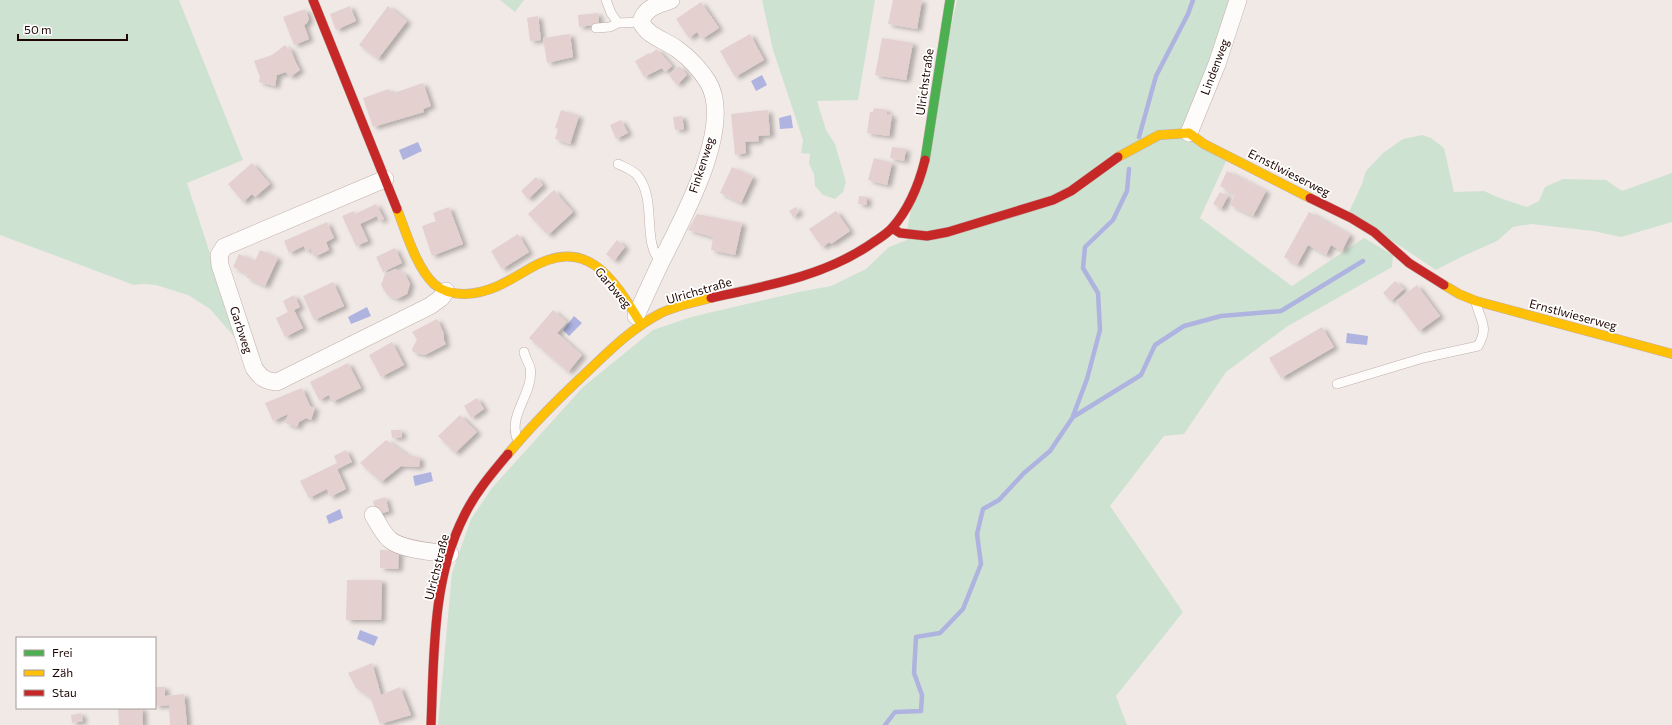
<svg xmlns="http://www.w3.org/2000/svg" width="1672" height="725" font-family="Commissioner,sans-serif">
<defs>
<filter id="shadow"><feDropShadow dx="4.5" dy="2.5" stdDeviation="2" flood-color="#0004"/></filter>
</defs>
<rect width="100%" height="100%" fill="#f1e9e6"/>
<path fill="#cee2d1" d="M0,0H179L243,160L187,183L239,342L210,309L188,295L156,285L143,284L134,285L0,235Z
M500,0H524L515,12Z
M762,0H875L858,100L817,101L826,130L835,144L846,182L843,192L835,199L823,195L815,186L814,174L809,164L810,154L801,153L803,140L773,50Z
M957,0H1232L1185,127L1227,159L1200,218L1292,286L1364,238L1393,255L1392,267L1288,326L1226,372L1184,434L1164,436L1110,506L1183,612L1116,696L1127,725H438L452,573L471,519L492,488L583,387L653,330L691,317L799,292L831,286L866,269L889,247L907,240L908,224Z
M1422,135L1431,138L1444,148L1454,192L1484,191L1497,197L1527,207L1539,201L1545,187L1563,179L1606,180L1622,191L1672,173V222L1621,237L1593,231L1531,224L1513,227L1497,241L1461,257L1436,270L1349,212L1362,184L1366,171L1383,153L1403,139Z"/>
<path fill="#aeb3e0" d="M762,75L767,85L756,91L751,81Z
M791,115L793,128L780,129L779,118Z
M418,142L422,151L403,160L399,150Z
M367,307L371,316L351,324L348,317Z
M574,316L582,323L569,336L563,330Z
M1347,333L1368,336L1367,345L1346,343Z
M431,472L433,481L415,486L413,476Z
M340,509L343,518L329,524L326,516Z
M360,630L378,637L374,646L357,639Z"/>
<g fill="none" stroke-linecap="round" stroke-linejoin="round">
<path stroke="#aeb3e0" stroke-width="4.5" d="M1139,137L1156,76L1188,14L1193,0
M1073,416L1087,379L1100,330L1098,293L1083,268L1085,247L1113,220L1127,191L1129,169
M885,725L895,712L921,711L922,695L914,673L916,637L940,633L963,609L981,564L977,534L983,509L999,500L1024,473L1050,451L1073,417L1141,375L1155,345L1184,326L1221,316L1281,311L1363,261"/>
</g>
<path fill="#e3d0cf" filter="url(#shadow)" d="M893,0H922L917,29L888,24Z
M701,2L719,28L702,39L697,32L689,38L676,19Z
M350,6L356,21L336,30L330,14Z
M388,6L407,21L378,59L359,45Z
M305,9L309,19L307,23L304,25L309,39L294,45L283,17Z
M598,13L599,24L579,27L578,15Z
M538,16L541,40L530,41L527,18Z
M570,34L573,57L547,63L543,38Z
M750,34L764,60L735,77L720,51Z
M882,38L913,43L906,80L875,75Z
M285,45L288,49L290,48L296,63L300,70L290,77L286,72L277,75L275,86L259,82L260,77L254,61L272,55Z
M657,49L672,66L665,72L662,68L644,77L635,61L649,53L650,54Z
M679,66L687,75L677,85L669,75Z
M423,83L431,106L423,109L424,112L373,127L363,98L389,89L391,94Z
M874,108L887,110V114L892,115L889,136L867,133L870,112H873Z
M561,110L579,116L570,144L555,139L558,129L555,128Z
M768,110L770,135L758,136L759,141L745,142L746,153L735,155L731,114Z
M682,116L684,129L675,130L673,117Z
M621,120L628,133L616,139L610,125Z
M892,147L906,149L904,161L890,158Z
M874,158L892,163L887,185L868,180Z
M252,163L270,184L255,197L252,194L243,202L228,184Z
M732,167L753,177L741,203L720,193Z
M1227,171L1266,191L1253,216L1230,205L1235,194L1220,186Z
M536,177L543,185L528,199L521,191Z
M554,190L573,212L548,235L528,214Z
M1220,192L1228,196L1221,209L1213,204Z
M859,196L867,197V205L858,204Z
M376,204L384,219L379,221L377,216L360,224L368,241L356,246L342,216L354,211L355,214Z
M449,207L463,244L432,256L422,226L436,221L433,213Z
M796,207L799,212L793,217L789,211Z
M836,211L850,231L831,244L830,242L822,247L809,229Z
M1309,212L1350,235L1342,251L1331,245L1326,255L1308,245L1297,265L1284,257Z
M697,214L742,223L735,255L711,250L713,237L688,230Z
M327,222L334,238L326,242L329,250L314,257L311,249L306,251L304,246L289,253L284,241Z
M518,234L529,252L502,269L491,251Z
M617,240L625,247L614,261L606,254Z
M395,248L402,263L383,272L376,257Z
M260,250L278,258L265,286L246,277L248,274L233,267L239,254L255,261Z
M395,269L405,274L410,284L407,294L397,299L387,295L381,285L385,274Z
M1395,281L1404,289L1391,301L1383,293Z
M333,282L344,306L314,320L303,296Z
M1417,285L1440,316L1419,331L1396,301Z
M294,295L300,307L294,310L303,328L285,337L276,318L288,312L283,301Z
M553,310L567,322L557,333L582,355L568,372L529,338Z
M437,319L444,334V340L446,344L425,355L413,352L412,349L417,339L412,332Z
M1322,327L1334,347L1281,378L1269,358Z
M392,342L404,365L381,377L369,355Z
M348,363L361,388L332,402L329,395L319,400L310,382Z
M302,388L310,406L315,408L311,420L306,418L299,422L297,427L285,423L288,414L273,421L265,403Z
M477,398L484,409L471,418L464,406Z
M460,415L477,432L455,453L438,436Z
M391,430H401L402,437L392,438Z
M386,440L406,454L420,458L419,467L401,466L381,482L360,463Z
M346,450L352,462L337,469L346,489L330,497L327,489L309,498L300,481L337,463L334,456Z
M385,497L389,511L376,515L373,501Z
M380,550L399,551L398,569L380,568Z
M347,580H382L381,620H346Z
M372,663L381,695L400,687L411,715L380,724L370,697L356,688L348,673Z
M155,687H165V696L184,694L187,725H170L169,705L155,706Z
M118,708H142L143,725H119Z
M81,713L83,721L72,723L71,715Z"/>
<g fill="none" stroke-linecap="round" stroke-linejoin="round">
<g stroke="#c0aea9" stroke-width="10">
<path id="lane" d="M606,0L611,13L618,23L641,22
M596,28L610,27L618,23
M618,164C624,167 633,170 637,175C658,200 641,242 661,262
M1337,384L1423,358L1478,346C1489,327 1481,322 1476,303
M518,441C506,415 535,393 530,367C528,362 525,357 524,352"/>
</g>
<g stroke="#c0aea9" stroke-width="18">
<path id="street" d="M1189,133L1217,64L1238,0
M385,179L224,247L219,255L220,265L254,368C261,378 265,381 277,382L430,306L441,298L446,291
M636,316C644,298 652,281 660,264C681,221 735,127 708,82C700,69 688,57 677,49C665,40 647,36 641,22C645,7 658,5 671,0
M373,515C378,523 382,532 389,539C401,550 433,552 450,554"/>
</g>
<g stroke="#c0aea9" stroke-width="10">
<path id="fast" d="M925,160L950,0"/>
</g>
<g stroke="#c0aea9" stroke-width="10">
<path id="slow" d="M1118,157L1159,135L1189,133L1204,144L1310,198
M397,209C406,232 416,267 434,284C443,292 454,294 465,294C489,293 507,282 527,270C586,234 612,276 641,324
M1444,285L1459,294L1476,301L1672,354
M508,454C532,425 559,398 587,372C610,350 632,328 661,313C676,306 694,302 711,298"/>
</g>
<g stroke="#c0aea9" stroke-width="10">
<path id="jam" d="M313,0L397,209
M1310,198L1351,218L1374,232L1409,263L1444,285
M892,228L900,233L927,236L948,232L1053,200L1071,191L1118,157
M711,298C765,286 821,277 868,246C876,240 886,235 892,228C909,209 919,184 925,160
M431,725C434,656 432,579 464,516C475,493 492,473 508,454"/>
</g>
<use href="#lane" stroke="#fdfcfb" stroke-width="9"/>
<use href="#street" stroke="#fdfcfb" stroke-width="17"/>
<use href="#fast" stroke="#4caf50" stroke-width="9"/>
<use href="#slow" stroke="#ffc107" stroke-width="9"/>
<use href="#jam" stroke="#c62828" stroke-width="9"/>
</g>
<g text-anchor="middle" stroke-width="3.5" stroke-linejoin="round" paint-order="stroke">
<g font-size="12" fill="#1f0602" stroke="#fff">
<text transform="translate(1215 67) rotate(-69)" y="4">Lindenweg</text>
<text transform="translate(925 82) rotate(-82)" y="4">Ulrichstraße</text>
<text transform="translate(702 165) rotate(-72)" y="4">Finkenweg</text>
<text transform="translate(1289 173) rotate(27)" y="4">Ernstlwieserweg</text>
<text transform="translate(613 288) rotate(50)" y="4">Garbweg</text>
<text transform="translate(699 291) rotate(-16)" y="4">Ulrichstraße</text>
<text transform="translate(1573 315) rotate(15)" y="4">Ernstlwieserweg</text>
<text transform="translate(241 330) rotate(72)" y="4">Garbweg</text>
<text transform="translate(437 567) rotate(-76)" y="4">Ulrichstraße</text>
</g>
</g>
<rect x="16" y="637" width="140" height="72" fill="#ffffff" stroke="#a59b9a"/>
<rect x="24" y="650" width="20" height="6" fill="#4caf50" stroke="#a59b9a"/>
<text x="52" y="657" font-size="12" fill="#1f0602">Frei</text>
<rect x="24" y="670" width="20" height="6" fill="#ffc107" stroke="#a59b9a"/>
<text x="52" y="677" font-size="12" fill="#1f0602">Zäh</text>
<rect x="24" y="690" width="20" height="6" fill="#c62828" stroke="#a59b9a"/>
<text x="52" y="697" font-size="12" fill="#1f0602">Stau</text>
<path d="M18 34v6h109v-6" fill="none" stroke="#1f0602" stroke-width="2"/>
<text x="24" y="34" font-size="12" fill="#1f0602" stroke="#ffffff" stroke-width="3" paint-order="stroke">50 m</text>
</svg>
